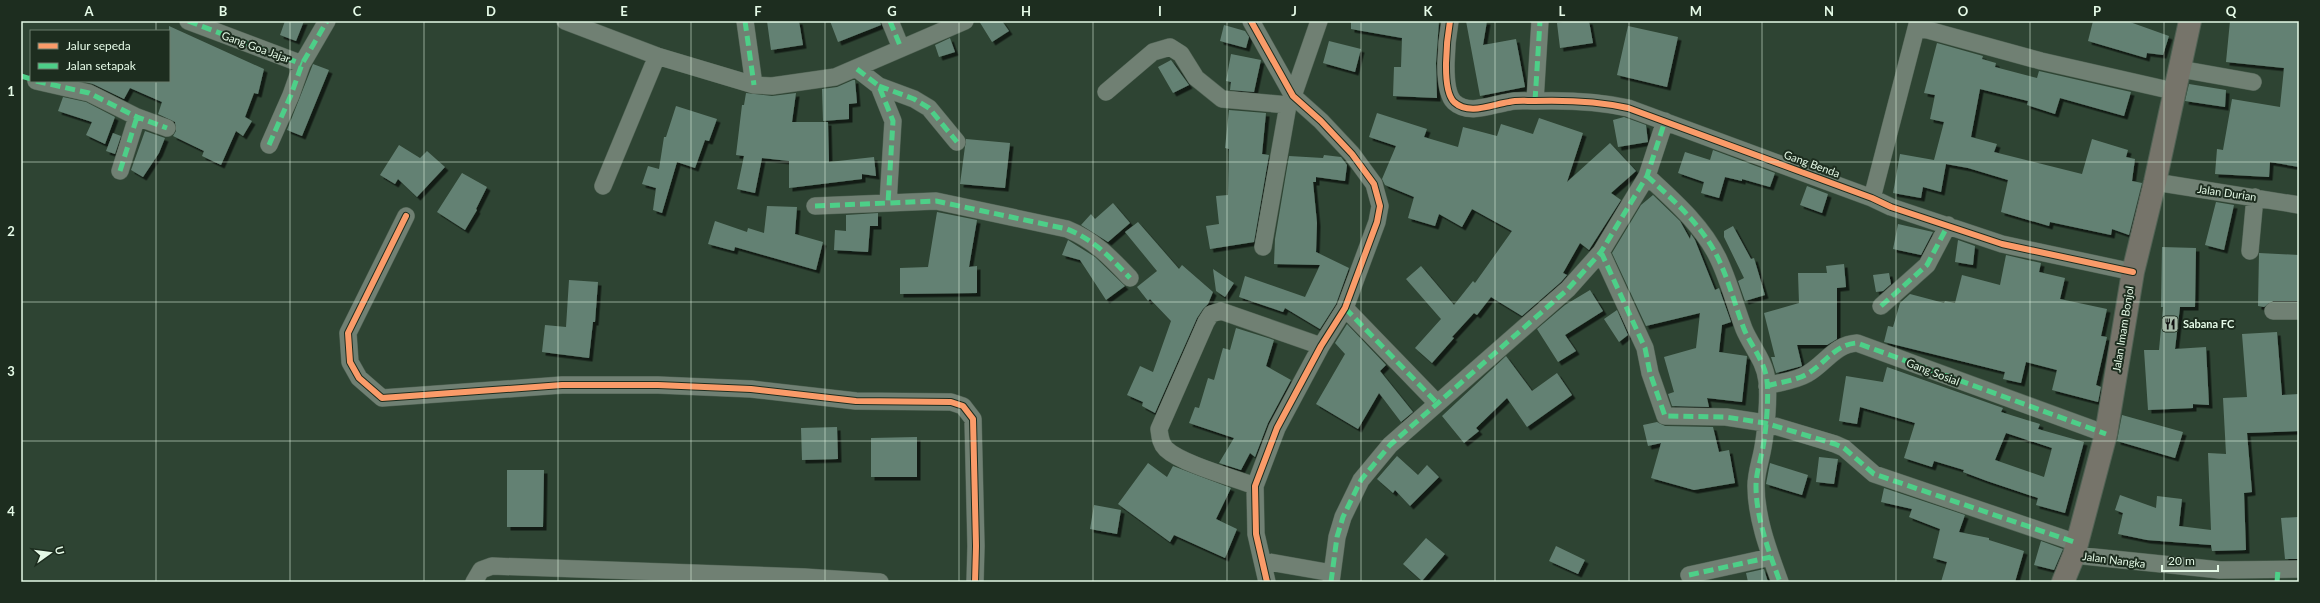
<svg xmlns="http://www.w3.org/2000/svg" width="2320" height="603" font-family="Lato,sans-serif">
<defs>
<filter id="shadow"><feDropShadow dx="3.5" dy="3.5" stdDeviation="0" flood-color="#0009"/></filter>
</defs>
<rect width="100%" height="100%" fill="#2e4433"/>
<path fill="#648173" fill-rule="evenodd" filter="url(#shadow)" d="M285,21H304L296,41L280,35Z
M767,21H799L803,45L771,50Z
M830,21H880L881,25L838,42Z
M979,21H1002L1009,31L992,42Z
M1351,21H1439L1436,63L1437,98L1393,96L1394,67H1401L1402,38L1351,29Z
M1466,21H1487L1483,45L1516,39L1525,87L1480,96Z
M1569,21H1589L1593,43L1560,48L1557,23Z
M2093,21H2127L2169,36L2163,55L2147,53L2146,58L2088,41Z
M2230,21H2299V167L2270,162L2269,177L2215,174L2217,149L2223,150L2232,99L2280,107L2284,68L2226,62Z
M1224,25L1245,31L1249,37L1246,48L1220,41Z
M169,26L264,69L258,94L254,93L245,117L252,121L243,136L236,131L221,165L202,156L204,151L173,136L176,131L175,122L158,114L162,102L130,88L124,99L93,84L81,81H169Z
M1628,26L1678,37L1667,87L1617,75Z
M950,38L955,52L939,57L935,45Z
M1329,41L1361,49L1355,72L1323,63Z
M1937,43L1983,56L1982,59L1996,63L1995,67L2037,78L2039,71L2131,92L2124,116L2060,98L2055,114L2027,105L2028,101L1980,89L1971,137L1997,144L1994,152L2082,174L2092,139L2128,150L2126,157L2135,159L2132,181L2142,183L2129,235L2112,229L2111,235L2050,222L2049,226L2001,212L2008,180L1968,168L1946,164L1941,192L1923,187L1921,198L1893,193L1900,154L1934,160L1944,122L1930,119L1935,95L1924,93Z
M1231,54L1261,60L1254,92L1230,90L1231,82L1226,81Z
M1171,60L1189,85L1173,93L1158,67Z
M313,64L329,70L302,136L287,130Z
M853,80H855L857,103L849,104V119L823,121L822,89L837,87Z
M2189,84L2226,90L2225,107L2185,101Z
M746,93L772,96L796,93L792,122H828L829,162L874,157L876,176L862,174V179L789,188V161L762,158L755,193L737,189L744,156L736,155L742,105H744Z
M63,97L86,102L115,117L105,144L86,135L92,122L58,111Z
M676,106L717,119L709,141L705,140L695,168L677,162L662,213L653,210L656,188L642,184L648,166L659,169L664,137H666Z
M1229,110L1266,113L1262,154L1269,155L1254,242L1210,249L1206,226L1219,224L1216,196L1228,195L1229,149L1225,148Z
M1377,113L1427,129L1424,137L1458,147L1463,127L1497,136L1501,124L1533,134L1539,118L1583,133L1567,182L1610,143L1636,171L1611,193L1621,200L1589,250L1580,243L1563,273L1567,275L1561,282L1522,316L1491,297L1477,315L1474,313L1452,337L1454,338L1432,363L1415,348L1441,319L1406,279L1421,266L1454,305L1473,281L1475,283L1512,231L1472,209L1462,227L1439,214L1435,226L1408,218L1414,197L1385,185L1382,179L1396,146L1369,137Z
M1624,117L1646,125L1648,142L1618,147L1613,120Z
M145,131L165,138L159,153L143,177L131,170Z
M113,133L121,136L115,154L106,151Z
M966,139L1010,143L1005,188L960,184Z
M399,145L420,158L427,151L445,167L417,197L398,179L395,184L380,175Z
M1713,150L1775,173L1770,187L1742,179V181L1725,177L1719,198L1701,193L1704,182L1678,173L1685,152L1710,160Z
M1324,155L1341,157L1347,165L1345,181L1316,177V182H1313L1317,223L1316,252L1349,268L1336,304L1320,329L1285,308L1283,312L1239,297L1245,276L1305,297L1320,265L1274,264L1275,239L1289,156L1323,158Z
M462,173L487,187L476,209L477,210L465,230L437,212Z
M1807,186L1828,194L1822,213L1800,205Z
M1653,195L1680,221L1690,239L1691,234L1695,240L1715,290L1719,288L1731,322L1722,325L1719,352L1747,356L1742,402L1707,398L1709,407L1672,406L1668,394L1674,392L1664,357L1696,348L1700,313L1646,326L1612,253L1641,205Z
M2216,202L2234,205L2224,250L2205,245Z
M1113,203L1130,223L1108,242L1081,225L1091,214L1095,219Z
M767,206L797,207L795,234L823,242L816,270L735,247L734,251L708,244L715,221L747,232L748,228L764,233Z
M937,212L977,220L969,267L977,266V293L900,294V268L928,267Z
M878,213V226H870L868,252L834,250L835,230L846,231V215Z
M1138,222L1179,269L1182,265L1213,292L1208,304L1203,309L1197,318L1155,413L1142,406L1143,402L1127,395L1140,366L1153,372L1171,321L1150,299L1148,301L1137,287L1157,271L1125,232Z
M1898,224L1933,232L1921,255L1893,249Z
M1733,226L1751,259L1754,258L1765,295L1745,301L1738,281L1744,278L1724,237V231Z
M1068,240L1095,257L1125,286L1106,300L1080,260L1062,255Z
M1958,240L1975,246L1973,265L1955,262Z
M2162,247L2196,248L2195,307H2180L2175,349L2206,347L2209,405L2193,404V408L2148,410L2144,350H2159L2163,307H2161Z
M2259,253L2299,255L2298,301H2273L2264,307L2258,306Z
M2006,255L2041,263L2039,272L2065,278L2060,299L2107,309L2101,336L2107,337L2096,385L2101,387L2098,402L2052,390L2057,370L2026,362L2021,383L2003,379L2005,372L1884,342L1888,326L1893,327L1900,303L1910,294L1944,303L1945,301L1955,303L1962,275L2000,285Z
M1844,264L1846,287L1837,288V339L1827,345H1797L1802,366L1776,373L1771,357H1775L1764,313L1799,303L1798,273H1827L1826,266Z
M1213,269L1234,283L1225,297L1216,291Z
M1889,273L1891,284L1883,291L1876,292L1873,275Z
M569,280L598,282L595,322H593L589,358L542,352L545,325L566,327Z
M1590,290L1603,311L1565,335L1576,351L1558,362L1537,329L1565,305Z
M1617,310L1628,335L1619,342L1604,319Z
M1347,324L1386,365L1380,371L1413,412L1401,422L1379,393L1358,429L1316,404L1345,354L1335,343Z
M1236,328L1274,340L1266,366L1291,380L1268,423L1255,457L1250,453L1241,470L1219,463L1234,438L1189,423L1195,407L1199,408L1208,378L1214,380L1223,348L1230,350Z
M2277,332L2282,395L2299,394V431L2247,433L2252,492L2244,493L2246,550L2212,551L2211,545L2147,540L2118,534L2123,513L2115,510L2120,495L2156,508L2157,496L2182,499L2179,526L2211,530L2208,453L2226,454L2223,398L2247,397L2242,334Z
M1506,356L1532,391L1557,373L1572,395L1527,427L1507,398L1476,428L1479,431L1464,443L1442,416Z
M1887,367L2003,408L2001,412L2040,424L2038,429L2084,442L2065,513L2036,505L2038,498L1987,481L1963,472L1964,470L1934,461L1932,467L1904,458L1915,423L1860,407L1857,424L1839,421L1846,376L1883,382ZM2006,433L2052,448L2044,477L1995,460Z
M2122,415L2183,432L2175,458L2117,441Z
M1657,422L1665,426L1713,427L1719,452L1729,450L1735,483L1694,490L1651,478L1661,443L1648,446L1643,425Z
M837,427L838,459L802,460L801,428Z
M917,437V477H871V438Z
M1397,456L1418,475L1427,465L1439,477L1410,506L1395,490L1393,493L1377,479Z
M1819,457L1838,459L1834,484L1816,482Z
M1148,463L1167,477L1173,466L1231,488L1216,519L1237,529L1225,558L1174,535L1170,542L1118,504Z
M1770,463L1808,475L1802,495L1766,484Z
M507,470H544L543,527H507Z
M1884,488L1965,515L1959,532L1989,538V540L2024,551L2015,582H1941L1947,562L1933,558L1940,529L1909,517L1912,509L1881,502Z
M1094,505L1121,510L1117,534L1090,529Z
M2299,517V559H2285L2281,518Z
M1426,538L1445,554L1422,581L1403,564Z
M2041,541L2063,549L2054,570L2034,565Z
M1556,546L1585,560L1578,574L1549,561Z
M1764,569L1768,582H1748L1746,573Z"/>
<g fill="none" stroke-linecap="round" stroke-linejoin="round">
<g stroke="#506254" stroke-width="18">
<path id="minor" d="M188,21L302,64
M565,21L657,56L754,85L772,86L835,77L965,21
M745,21L754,85
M890,21L901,48
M1251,21L1293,96L1321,121L1352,154L1374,184L1380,206L1377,222L1345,308L1321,346L1277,428L1255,486L1256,534L1267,582
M1450,21C1447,38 1441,89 1454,102C1469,116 1493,104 1509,102C1517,100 1526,101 1534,101C1566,100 1597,101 1628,108L1872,198L1891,207L2002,244L2133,272
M1917,27L2041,61L2173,91
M857,69L879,86L893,121L888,203L936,201L1067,229C1094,240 1110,257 1130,278
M2180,69L2253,82
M36,81L89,93L137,117L167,128
M879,86L914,99L929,108L957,142
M1106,92L1153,52L1170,47L1181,54L1196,78L1222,99L1288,105
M1535,101L1540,21
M269,145L291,95L302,64L327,21
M120,171L137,117
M1647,176C1673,200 1702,225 1718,258C1729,281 1735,305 1744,329C1751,346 1765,361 1767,381C1769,397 1766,431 1763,447C1761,460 1756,472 1756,486C1756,518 1769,552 1780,582
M2155,182L2299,205
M603,186L657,56
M1872,198L1918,21
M815,206L888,203
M406,216L348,333L350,362L359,378L382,398L562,385H658L751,389L856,401L951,402L963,406L973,419L976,546L975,582
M1263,247L1288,105L1293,96L1319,21
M2250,251L2255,197
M1601,252L1645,348L1650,373L1665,416L1726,417L1765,423L1835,444L1844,448L1874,474L2077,543
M1881,306L1927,265L1948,225
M1345,308L1436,402
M2273,311H2299
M1767,386C1780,382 1795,381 1807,374C1825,364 1835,344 1857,343L2106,434
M1255,486C1234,478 1182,464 1166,449C1160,443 1160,436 1159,429L1206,322L1211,314L1221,311L1321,346
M2074,555L2220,570L2299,569
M1263,561L1332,573
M1689,575L1771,557
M474,582L481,570L492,566L804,577L880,582
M1331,582L1337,537L1343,517L1361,480L1390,445L1568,289L1601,252L1647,176L1665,121"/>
</g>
<g stroke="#506254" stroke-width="24">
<path id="trunk" d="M2063,582L2074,555L2106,434L2133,272L2155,182L2190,21"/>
</g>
<use href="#minor" stroke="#708073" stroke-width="17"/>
<use href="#trunk" stroke="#76746a" stroke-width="22"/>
<path stroke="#4dcf88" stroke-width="5" stroke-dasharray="10 5" stroke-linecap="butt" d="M188,21L302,64
M745,21L754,85
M890,21L901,48
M857,69L879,86L893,121L888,203L936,201L1067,229C1094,240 1110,257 1130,278
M21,76L31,79
M36,81L89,93L137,117L167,128
M879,86L914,99L929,108L957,142
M1535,101L1540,21
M269,145L291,95L302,64L327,21
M120,171L137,117
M1647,176C1673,200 1702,225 1718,258C1729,281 1735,305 1744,329C1751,346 1765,361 1767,381C1769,397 1766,431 1763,447C1761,460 1756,472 1756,486C1756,518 1769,552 1780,582
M815,206L888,203
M1601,252L1645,348L1650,373L1665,416L1726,417L1765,423L1835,444L1844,448L1874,474L2077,543
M1881,306L1927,265L1948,225
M1345,308L1436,402
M1767,386C1780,382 1795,381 1807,374C1825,364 1835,344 1857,343L2106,434
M1689,575L1771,557
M1331,582L1337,537L1343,517L1361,480L1390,445L1568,289L1601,252L1647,176L1665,121
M2277,582L2278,570"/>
<g stroke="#1d2d1f" stroke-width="8">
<path id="cycleway" d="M1251,21L1293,96L1321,121L1352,154L1374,184L1380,206L1377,222L1345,308L1321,346L1277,428L1255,486L1256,534L1267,582
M1450,21C1447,38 1441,89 1454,102C1469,116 1493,104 1509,102C1517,100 1526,101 1534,101C1566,100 1597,101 1628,108L1872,198L1891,207L2002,244L2133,272
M406,216L348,333L350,362L359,378L382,398L562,385H658L751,389L856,401L951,402L963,406L973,419L976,546L975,582"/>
</g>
<use href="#cycleway" stroke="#fa9b69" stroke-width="6"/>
</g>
<path fill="none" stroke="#e5fae7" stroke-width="1" stroke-opacity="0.55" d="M156,21V31M290,21V582M424,21V582M558,21V582M691,21V582M825,21V582M959,21V582M1093,21V582M1227,21V582M1361,21V582M1495,21V582M1629,21V582M1762,21V582M1896,21V582M2030,21V582M2164,21V582M156,81V582M21,162H2299M21,302H2299M21,441H2299"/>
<defs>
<g id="restaurant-square" transform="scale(0.9)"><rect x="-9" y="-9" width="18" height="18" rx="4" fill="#a5baa8" stroke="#1d2d1f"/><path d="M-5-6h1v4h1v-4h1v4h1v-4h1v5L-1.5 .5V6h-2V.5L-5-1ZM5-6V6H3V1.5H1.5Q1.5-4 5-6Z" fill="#111"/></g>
</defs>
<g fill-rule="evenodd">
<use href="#restaurant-square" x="2170" y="324"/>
</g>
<g text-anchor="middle" stroke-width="4" stroke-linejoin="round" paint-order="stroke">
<g font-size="11" fill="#e5fae7" stroke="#1d2d1f">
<text transform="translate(256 47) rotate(20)" y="4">Gang Goa Jajar</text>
<text transform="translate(1812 164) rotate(20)" y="4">Gang Benda</text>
<text transform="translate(2227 193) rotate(8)" y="4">Jalan Durian</text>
<text transform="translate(2123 329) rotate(-81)" y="4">Jalan Imam Bonjol</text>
<text transform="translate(1933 372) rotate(21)" y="4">Gang Sosial</text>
<text transform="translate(2114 560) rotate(7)" y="4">Jalan Nangka</text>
</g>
<g font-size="11" font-weight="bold" fill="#e5fae7" stroke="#1d2d1f" text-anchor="start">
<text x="2183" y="328">Sabana FC</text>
</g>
</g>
<rect width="2320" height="603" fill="none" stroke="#1d2d1f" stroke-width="44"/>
<rect x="30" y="30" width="140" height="52" fill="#1d2d1f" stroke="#6d7f6f"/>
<rect x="38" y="43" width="20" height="6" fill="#fa9b69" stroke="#6d7f6f"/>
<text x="66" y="50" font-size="12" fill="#e5fae7">Jalur sepeda</text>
<rect x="38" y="63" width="20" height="6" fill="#4dcf88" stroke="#6d7f6f"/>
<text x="66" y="70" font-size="12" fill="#e5fae7">Jalan setapak</text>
<g transform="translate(50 553) rotate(76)" stroke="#1d2d1f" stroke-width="3" paint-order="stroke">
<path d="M0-3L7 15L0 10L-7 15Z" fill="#e5fae7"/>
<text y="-6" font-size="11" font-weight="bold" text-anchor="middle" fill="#e5fae7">U</text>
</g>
<path d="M2162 565v6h56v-6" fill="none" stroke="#e5fae7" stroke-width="2"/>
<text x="2168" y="565" font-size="12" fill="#e5fae7" stroke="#1d2d1f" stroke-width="3" paint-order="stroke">20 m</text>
<rect x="22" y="22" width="2276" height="559" fill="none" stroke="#e5fae7" stroke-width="1.5"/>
<g font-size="13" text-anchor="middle" font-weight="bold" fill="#e5fae7">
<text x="89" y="16">A</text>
<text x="223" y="16">B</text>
<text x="357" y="16">C</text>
<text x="491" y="16">D</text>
<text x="624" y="16">E</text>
<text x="758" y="16">F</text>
<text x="892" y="16">G</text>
<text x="1026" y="16">H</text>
<text x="1160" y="16">I</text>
<text x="1294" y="16">J</text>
<text x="1428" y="16">K</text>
<text x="1562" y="16">L</text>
<text x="1696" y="16">M</text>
<text x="1829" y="16">N</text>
<text x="1963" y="16">O</text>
<text x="2097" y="16">P</text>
<text x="2231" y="16">Q</text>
<text x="11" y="96">1</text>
<text x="11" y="236">2</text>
<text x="11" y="376">3</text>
<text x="11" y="516">4</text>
</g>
</svg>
